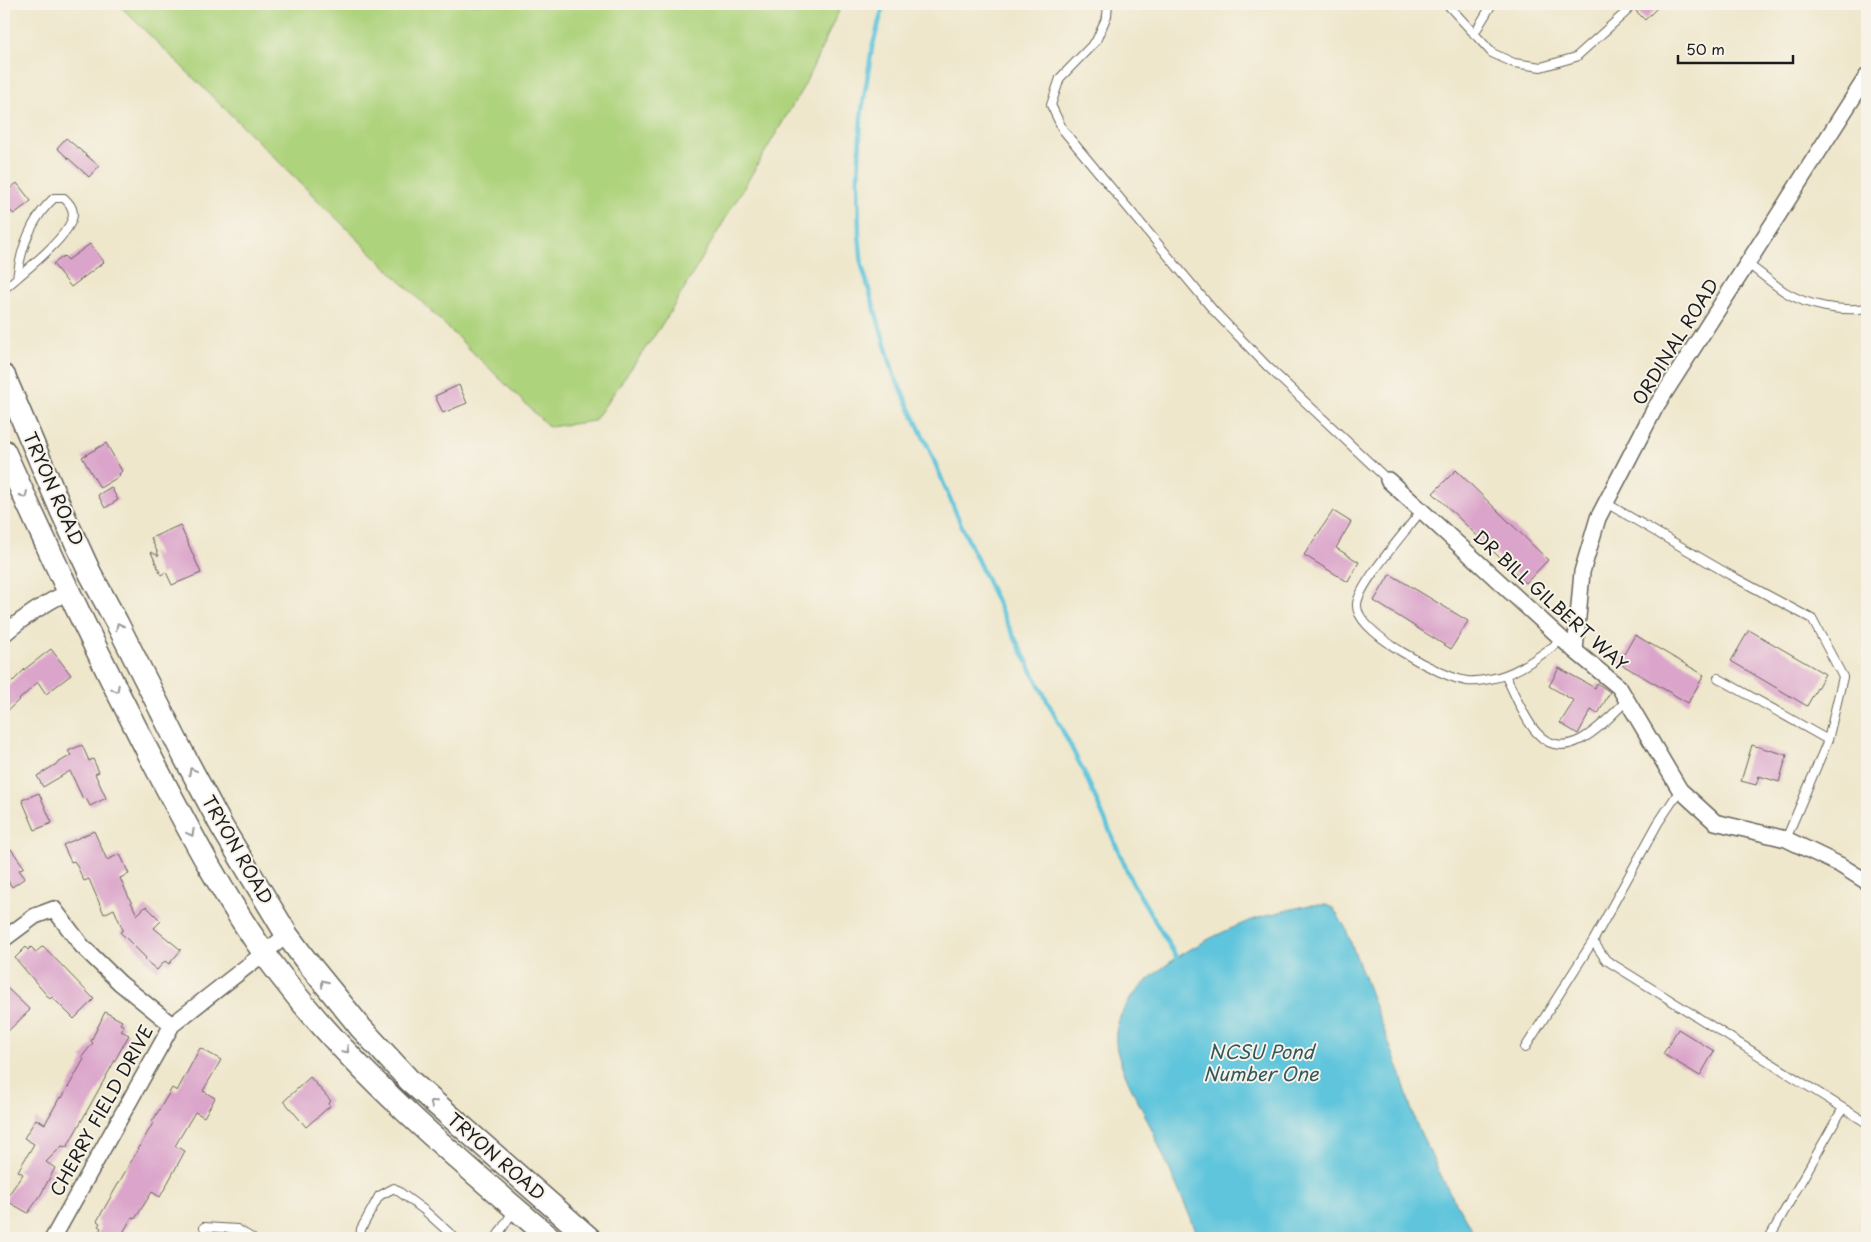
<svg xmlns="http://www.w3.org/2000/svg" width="1871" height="1242" font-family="'Playpen Sans',sans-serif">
<rect width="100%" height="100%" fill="#f7f3e8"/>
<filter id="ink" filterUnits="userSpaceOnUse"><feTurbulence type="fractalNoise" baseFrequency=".02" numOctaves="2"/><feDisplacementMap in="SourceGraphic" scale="10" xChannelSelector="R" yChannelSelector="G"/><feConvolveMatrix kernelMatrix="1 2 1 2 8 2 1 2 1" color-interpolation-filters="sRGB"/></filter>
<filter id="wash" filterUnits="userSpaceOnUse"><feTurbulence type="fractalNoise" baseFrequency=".0096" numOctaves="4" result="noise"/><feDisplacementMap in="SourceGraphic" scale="20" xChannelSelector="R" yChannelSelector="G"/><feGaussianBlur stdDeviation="1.12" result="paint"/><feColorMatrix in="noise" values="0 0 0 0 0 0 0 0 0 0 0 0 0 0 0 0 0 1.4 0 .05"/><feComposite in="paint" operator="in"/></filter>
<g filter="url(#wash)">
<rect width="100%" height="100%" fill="#efe7cc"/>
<path fill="#aed37d" stroke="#65784c" d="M118,4H842L804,86L666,319L594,421L549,427Z"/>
<path fill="#5fc5dc" stroke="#3e707c" d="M1309,905H1326L1333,908L1345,927L1400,1072L1415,1121L1446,1186L1477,1238H1199C1182,1197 1164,1157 1146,1117C1137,1099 1117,1062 1116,1043C1111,989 1194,944 1237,926C1259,916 1285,911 1309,905Z"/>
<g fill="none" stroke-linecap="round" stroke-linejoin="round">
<path stroke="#5fc5dc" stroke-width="4.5" d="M884,4L872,48L861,117L858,179L859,234L862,266L894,375L930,451L962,527L1006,621L1084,772L1132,882L1177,958"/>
</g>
<g id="blocks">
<path fill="#dba5cb" d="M1637,4H1661L1645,20L1634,9Z
M66,138L99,166L89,177L57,148Z
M17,183L31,201L14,214L4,206V193Z
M90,244L104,262L71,287L53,264L64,256L68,260Z
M459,385L467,403L443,413L435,396Z
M106,443L122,471L119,474L120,476L100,488L82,457Z
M1456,470L1548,560L1526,583L1433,493Z
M111,487L118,500L105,508L98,495Z
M1333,511L1351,522L1336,548L1359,562L1348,582L1304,555Z
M180,525L201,573L172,585L166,572L161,575L151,552L159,556L151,538Z
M1390,574L1468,621L1451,649L1374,601Z
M1749,630L1825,674L1807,706L1731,661Z
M1635,635L1704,675L1688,703L1619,663Z
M51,649L71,675L46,694L38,682L4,714V690L25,669Z
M1559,668L1595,688L1597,683L1610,692L1598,714L1591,710L1578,734L1560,723L1574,701L1549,686Z
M82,745L89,761L93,759L99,772L95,774L106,798L90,806L86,798L83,799L70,771L43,787L37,776L71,755L68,751Z
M1752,745L1787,755L1779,782L1759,776L1756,785L1741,781Z
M39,793L52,823L35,830L22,800Z
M94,831L107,860L120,854L129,874L120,878L137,915L146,906L161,921L154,928L181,950L169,964L165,961L157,970L145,960L146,958L120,932L123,930L114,909L104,914L89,879L84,881L76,864L74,861L71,862L63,845Z
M11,849L24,867L19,870L25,878L12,887L4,875V854Z
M43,946L94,999L74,1019L52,997L50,999L15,958L26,947L28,950L31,947L36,952Z
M4,985L30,1010L4,1035Z
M105,1012L122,1021L120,1024L124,1026L121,1031L129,1035L67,1147L62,1146L46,1162L55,1168L40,1196L28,1213L5,1200L23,1174L18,1171L34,1144L24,1138L36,1119L45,1124L60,1097L62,1098L84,1059L81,1058L93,1043L91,1041Z
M1678,1029L1714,1051L1700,1076L1663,1054Z
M200,1048L221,1060L203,1091L215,1098L204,1117L195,1112L175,1146L185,1151L160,1197L152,1192L135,1219L132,1217L120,1238H95L101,1228L98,1226L100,1223L97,1221L153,1123L152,1122L172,1088L177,1091Z
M310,1077L331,1101L328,1104L330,1106L306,1127L284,1101Z"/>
</g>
</g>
<g filter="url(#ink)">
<use href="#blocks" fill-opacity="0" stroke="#66635a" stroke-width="1"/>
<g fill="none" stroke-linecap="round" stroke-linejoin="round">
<g stroke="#66635a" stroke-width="10">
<path id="lane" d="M1108,4L1107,16L1096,41L1060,78L1051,105L1063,130L1214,311L1267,366L1388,480
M1447,4L1492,53L1514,63L1541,67L1576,57L1625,13L1631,4
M1474,34L1492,4
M1748,264C1760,273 1772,283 1785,292C1808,306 1841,312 1867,308
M4,289C20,275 71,236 73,215C73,207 69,203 64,198H54C31,219 21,247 17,278
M1606,503L1730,575L1812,619L1843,677L1828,740L1786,839
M1421,511C1407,530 1359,584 1357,604C1354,632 1443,678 1467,681C1474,682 1483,680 1490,679C1518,674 1539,656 1562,640
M1505,675C1514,692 1524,719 1537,733C1567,766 1605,722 1627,700
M1718,678L1828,740
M1593,941L1606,960L1867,1123
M1525,1048L1593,941L1658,823L1680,790
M204,1227L237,1229L252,1238
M360,1238L361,1229L379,1196L394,1188L424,1210L455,1238
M496,1238L514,1210
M1769,1238L1843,1108"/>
</g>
<g stroke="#66635a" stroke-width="18">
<path id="street" d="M1388,480L1575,651L1619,687L1680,790L1715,822L1786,839L1840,865L1867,882
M4,634C24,617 45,603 68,592
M1575,651L1582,572L1598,518L1655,408L1867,76
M4,939L35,916L54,909L82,946L120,983L172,1025
M53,1238L172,1025L287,935"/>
</g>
<g stroke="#66635a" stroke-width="25">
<path id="primary" d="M4,376L62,512L90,573L117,623L184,756L222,827L287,935L304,958L361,1028L410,1081L589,1238
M4,451C49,552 96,651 147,750C187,827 228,907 281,976C355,1073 457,1159 550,1238"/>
</g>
<use href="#lane" stroke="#fff" stroke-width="8"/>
<use href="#street" stroke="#fff" stroke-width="15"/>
<use href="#primary" stroke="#fff" stroke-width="22"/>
</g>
<defs><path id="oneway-chevron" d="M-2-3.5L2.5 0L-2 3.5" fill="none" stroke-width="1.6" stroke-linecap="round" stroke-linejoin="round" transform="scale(1.25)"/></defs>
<g stroke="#999">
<use href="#oneway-chevron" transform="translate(24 495) rotate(66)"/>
<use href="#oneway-chevron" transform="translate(119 626) rotate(-117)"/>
<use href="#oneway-chevron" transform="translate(116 689) rotate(63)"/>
<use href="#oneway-chevron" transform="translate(192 771) rotate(-118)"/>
<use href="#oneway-chevron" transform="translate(191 833) rotate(62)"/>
<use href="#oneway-chevron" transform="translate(324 983) rotate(-128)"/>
<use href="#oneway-chevron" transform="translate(346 1050) rotate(46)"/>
<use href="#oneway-chevron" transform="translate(433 1103) rotate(-137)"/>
</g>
</g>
<g text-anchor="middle" stroke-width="4" stroke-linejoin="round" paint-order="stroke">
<g font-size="18" fill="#1c1c1c" stroke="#f7f3e8">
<text transform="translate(1676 342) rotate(-58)" y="6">ORDINAL ROAD</text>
<text transform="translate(53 489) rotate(66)" y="6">TRYON ROAD</text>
<text transform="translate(1550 601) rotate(42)" y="6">DR BILL GILBERT WAY</text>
<text transform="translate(237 850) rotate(60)" y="6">TRYON ROAD</text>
<text transform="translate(102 1111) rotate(-61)" y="6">CHERRY FIELD DRIVE</text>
<text transform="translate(496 1157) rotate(41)" y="6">TRYON ROAD</text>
</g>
<g font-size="19" font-style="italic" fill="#33575f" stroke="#f7f3e8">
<text x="1261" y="1059">NCSU Pond<tspan x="1261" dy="22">Number One</tspan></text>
</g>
</g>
<rect width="1871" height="1242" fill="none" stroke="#f7f3e8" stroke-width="20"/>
<path d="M1678 55v8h115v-8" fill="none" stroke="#1c1c1c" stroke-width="2.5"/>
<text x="1686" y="55" font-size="15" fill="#1c1c1c" stroke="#f7f3e8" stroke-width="4" paint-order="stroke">50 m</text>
</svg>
